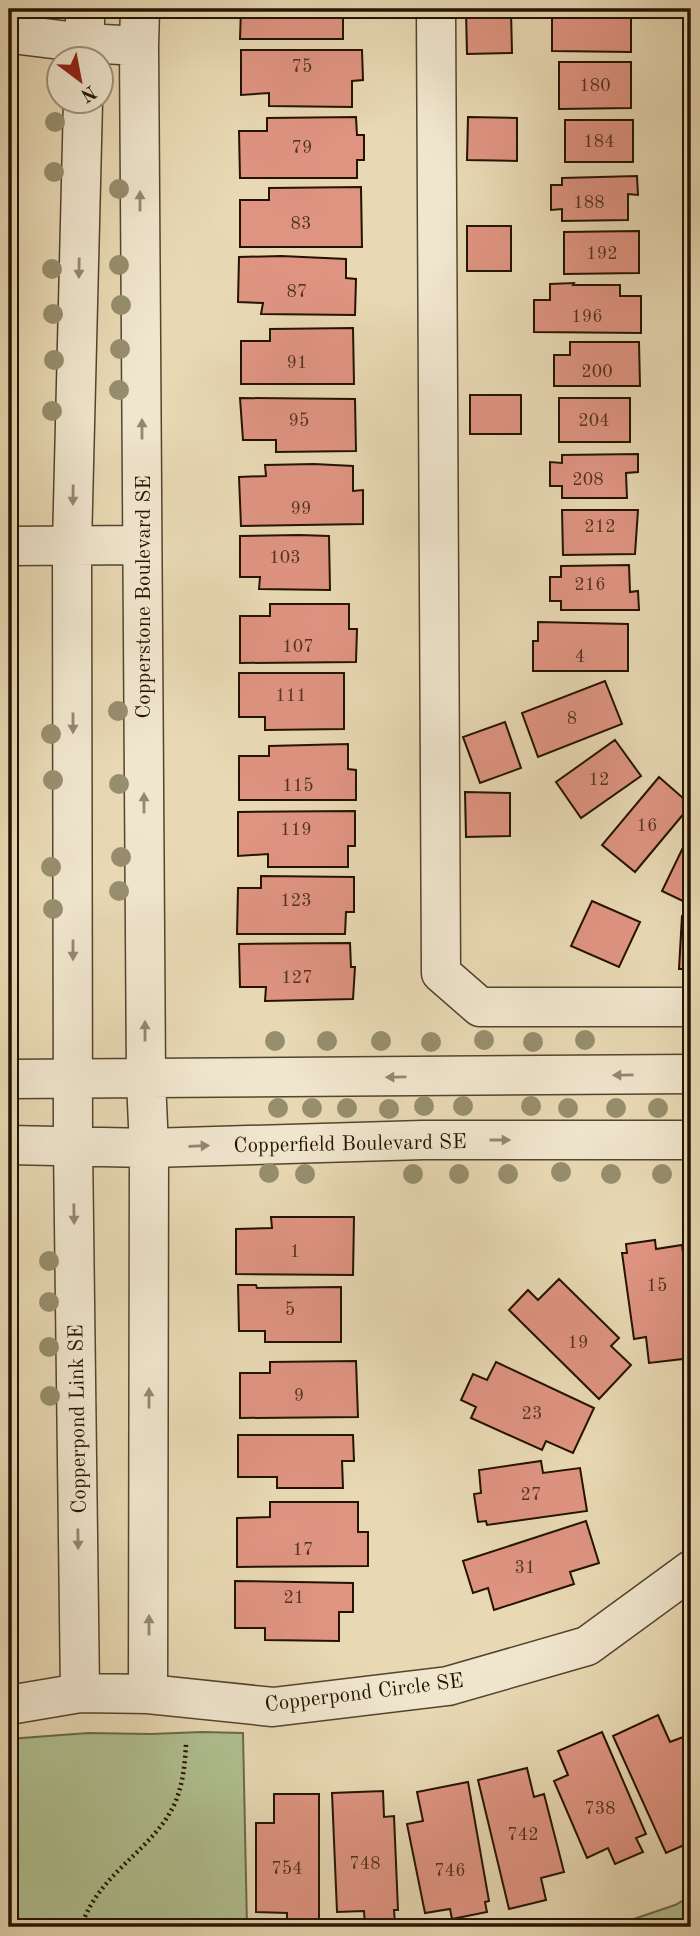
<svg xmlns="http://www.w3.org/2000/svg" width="700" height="1936" font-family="'Old Standard TT',serif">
<rect width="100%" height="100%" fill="#e8d9b4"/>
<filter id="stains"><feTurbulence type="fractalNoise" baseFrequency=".00286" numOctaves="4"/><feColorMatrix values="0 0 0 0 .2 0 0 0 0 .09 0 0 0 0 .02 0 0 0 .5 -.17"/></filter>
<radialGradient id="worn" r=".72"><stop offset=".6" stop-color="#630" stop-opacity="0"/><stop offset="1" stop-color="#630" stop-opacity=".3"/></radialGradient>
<path fill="#b0c091" stroke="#6a6a48" stroke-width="2" d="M202,1732L243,1733L247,1927H15L9,1910V1739L88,1733L151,1734Z
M691,1896V1927H610L675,1905Z"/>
<path fill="#df9482" stroke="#231300" stroke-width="2" d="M241,9H346V13H343V39H240Z
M552,9H631V52L552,51Z
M466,11H511L512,53L467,54Z
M241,50H362L363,80L352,81V107L269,106V93L241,95Z
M559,62H631V108L559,109Z
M356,117L357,135H364V160H357V178H240L239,131H267V118Z
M468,117L517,118V161L467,160Z
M565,120H633V162H565Z
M637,176L638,195L628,194V220L562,221V209L551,210V185H562V178Z
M361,187L362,247H240V200H269V188Z
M467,226H511V271H467Z
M639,231V273L564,274V232Z
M281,256L346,259V278L356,279L355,315L261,314L263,303L238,302L239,257Z
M574,283L573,285H620V296H641V333L534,332V300H550V284Z
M353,328L354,384H241V341H270V329Z
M570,342H639L640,386H554V355H570Z
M470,395H521V434H470Z
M240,398L355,399L356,451L276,452V440H243Z
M559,398H630V442H559Z
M638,454V472L626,473L627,498H562V486H550V462L562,463V455Z
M314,464L353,466V491L363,490V524L241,526L239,477L266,476L265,465Z
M562,510H638L635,554L563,555Z
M299,535L329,536L330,590L259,589L260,577H240V536Z
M629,565L630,592L638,591L639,610H561V601H550V577H561V566Z
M270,604H349V629H357L356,662L240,663V616H270Z
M538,622L628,624V671H533V641H538Z
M9,657H14V739H9Z
M239,673H344V729L265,730V717H239Z
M605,681L622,724L538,757L522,713Z
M505,722L521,768L480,783L463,737Z
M615,740L641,776L581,818L556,782Z
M348,744V769L356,770V800H239V756H269V746Z
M659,777L691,805L635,872L602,845Z
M465,792L510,793V836L466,837Z
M355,811V846H348V867H268V854L238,856V812Z
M691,831V905L662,891Z
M261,876L354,877V912H346L345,934H237L238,888H261Z
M592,901L640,922L619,967L571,946Z
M682,916L691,917V969H679Z
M350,943L351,967H355L353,999L265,1001L266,987H240L239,944Z
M271,1217H354L353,1275L236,1274V1229L272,1228Z
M655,1240L656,1249L682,1245L691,1316V1358L649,1363L646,1337L634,1339L622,1253H627L626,1244Z
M9,1272H11L10,1320H15L13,1332H10L11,1341H9Z
M559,1279L619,1338L611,1346L631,1365L599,1399L509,1310L528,1290L538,1300Z
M238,1285H256L257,1288L341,1287V1342H265V1331H239Z
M356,1361L358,1417L240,1418V1373H270V1362Z
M496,1362L594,1408L573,1453L546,1441L542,1450L471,1418L476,1407L461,1400L473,1374L487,1380Z
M238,1435H353L354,1461H342L343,1488H277V1477H238Z
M541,1461L543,1473L580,1468L587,1511L487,1525L486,1521L478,1522L474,1494L481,1493L479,1470Z
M270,1502H358V1532H368V1566L237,1567V1518L270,1517Z
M586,1521L599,1563L570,1572L574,1584L494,1610L488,1588L473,1593L463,1561Z
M235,1581L353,1583V1612H339V1641L265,1640V1628H235Z
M658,1715L670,1742L683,1737L691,1755V1842L666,1853L613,1736Z
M602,1732L646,1834L636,1838L643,1852L615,1864L608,1848L587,1858L554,1781L568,1775L558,1751Z
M527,1768L534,1797L544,1794L564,1872L541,1878L546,1900L509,1909L478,1780Z
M468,1782L489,1901L485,1902L487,1912L452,1919L450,1909L425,1913L407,1824L423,1821L417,1792Z
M383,1791L384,1817L394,1816L398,1910H394L395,1924L365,1926L364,1911L337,1912L332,1793Z
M274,1794H319V1919H287V1913L256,1912V1823H274Z"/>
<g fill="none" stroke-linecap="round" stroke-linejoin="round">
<g stroke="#54442d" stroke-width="41">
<path id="minor" d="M140,9L139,46L146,1080L149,1148L148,1694
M436,9L441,973L480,1007H691
M9,32L12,34L85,43L139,46
M85,60V9
M9,546L142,545
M9,1079L691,1074
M9,1145L149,1148L423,1140H691
M80,1693L73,1146L72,545L83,102
M9,1705L80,1693L148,1694L273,1707L448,1686L587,1646L691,1570"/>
</g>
<path stroke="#231300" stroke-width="4.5" stroke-dasharray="2 3.5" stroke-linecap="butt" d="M81,1927C99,1872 153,1851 175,1803C183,1784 185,1764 186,1744"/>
<use href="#minor" stroke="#f0e6ce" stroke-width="38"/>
</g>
<g fill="#978e6d">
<circle cx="55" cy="122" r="10"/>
<circle cx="54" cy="172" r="10"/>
<circle cx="119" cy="189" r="10"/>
<circle cx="119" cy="265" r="10"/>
<circle cx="52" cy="269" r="10"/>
<circle cx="121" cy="305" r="10"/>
<circle cx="53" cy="314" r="10"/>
<circle cx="120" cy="349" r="10"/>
<circle cx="54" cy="360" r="10"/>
<circle cx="119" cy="390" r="10"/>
<circle cx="52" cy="411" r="10"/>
<circle cx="118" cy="711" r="10"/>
<circle cx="51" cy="734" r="10"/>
<circle cx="53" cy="780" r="10"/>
<circle cx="119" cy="784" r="10"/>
<circle cx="121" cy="857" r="10"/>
<circle cx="51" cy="867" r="10"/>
<circle cx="119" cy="891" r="10"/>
<circle cx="53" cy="909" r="10"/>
<circle cx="484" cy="1040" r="10"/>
<circle cx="585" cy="1040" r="10"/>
<circle cx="275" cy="1041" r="10"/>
<circle cx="327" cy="1041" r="10"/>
<circle cx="381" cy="1041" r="10"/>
<circle cx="431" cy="1042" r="10"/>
<circle cx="533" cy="1042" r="10"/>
<circle cx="424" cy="1106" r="10"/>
<circle cx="463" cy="1106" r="10"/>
<circle cx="531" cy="1106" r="10"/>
<circle cx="278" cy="1108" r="10"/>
<circle cx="312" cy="1108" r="10"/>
<circle cx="347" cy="1108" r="10"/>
<circle cx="568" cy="1108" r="10"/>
<circle cx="616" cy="1108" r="10"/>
<circle cx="658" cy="1108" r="10"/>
<circle cx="389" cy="1109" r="10"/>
<circle cx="561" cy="1172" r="10"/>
<circle cx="269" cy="1173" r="10"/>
<circle cx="305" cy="1174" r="10"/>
<circle cx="413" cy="1174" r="10"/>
<circle cx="459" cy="1174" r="10"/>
<circle cx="508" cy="1174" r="10"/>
<circle cx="611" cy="1174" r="10"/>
<circle cx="662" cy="1174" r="10"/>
<circle cx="49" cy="1261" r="10"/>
<circle cx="49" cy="1302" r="10"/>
<circle cx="49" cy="1347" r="10"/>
<circle cx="50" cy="1396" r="10"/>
</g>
<defs><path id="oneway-solid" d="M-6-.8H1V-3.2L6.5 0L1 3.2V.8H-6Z" transform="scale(1.75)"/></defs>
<g fill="#948771">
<use href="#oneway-solid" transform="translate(140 201) rotate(-90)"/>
<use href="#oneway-solid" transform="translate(79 268) rotate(91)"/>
<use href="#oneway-solid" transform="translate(142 429) rotate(-90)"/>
<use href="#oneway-solid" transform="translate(73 495) rotate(91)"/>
<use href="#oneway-solid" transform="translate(73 723) rotate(90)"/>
<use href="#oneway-solid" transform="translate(144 803) rotate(-90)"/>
<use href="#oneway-solid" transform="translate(73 950) rotate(90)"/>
<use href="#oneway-solid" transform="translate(145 1031) rotate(-90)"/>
<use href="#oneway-solid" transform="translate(623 1075) rotate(179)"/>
<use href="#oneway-solid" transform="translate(396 1077) rotate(179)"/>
<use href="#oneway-solid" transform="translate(500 1140)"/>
<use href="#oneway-solid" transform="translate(199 1146) rotate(-2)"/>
<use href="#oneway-solid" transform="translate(74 1214) rotate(89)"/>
<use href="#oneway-solid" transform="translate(149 1398) rotate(-90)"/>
<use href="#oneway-solid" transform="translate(78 1539) rotate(89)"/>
<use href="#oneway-solid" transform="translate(149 1625) rotate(-90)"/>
</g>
<g text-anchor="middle" stroke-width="7" stroke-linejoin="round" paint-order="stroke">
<g font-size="18" fill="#523320">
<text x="302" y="72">75</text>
<text x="595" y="91">180</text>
<text x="599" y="147">184</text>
<text x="302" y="153">79</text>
<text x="589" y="208">188</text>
<text x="301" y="229">83</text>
<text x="602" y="259">192</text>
<text x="297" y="297">87</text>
<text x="587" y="322">196</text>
<text x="297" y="368">91</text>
<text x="597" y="377">200</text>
<text x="299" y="426">95</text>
<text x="594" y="426">204</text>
<text x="588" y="485">208</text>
<text x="301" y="514">99</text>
<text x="600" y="532">212</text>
<text x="285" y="563">103</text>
<text x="590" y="590">216</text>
<text x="298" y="652">107</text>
<text x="580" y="662">4</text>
<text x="291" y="701">111</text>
<text x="572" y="724">8</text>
<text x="599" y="785">12</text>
<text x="298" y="791">115</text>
<text x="647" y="831">16</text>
<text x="296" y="835">119</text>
<text x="296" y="906">123</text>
<text x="297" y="983">127</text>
<text x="295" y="1257">1</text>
<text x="657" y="1291">15</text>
<text x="290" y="1315">5</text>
<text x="578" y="1348">19</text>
<text x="299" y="1401">9</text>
<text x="532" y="1419">23</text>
<text x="531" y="1500">27</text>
<text x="303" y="1555">17</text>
<text x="525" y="1573">31</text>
<text x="294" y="1603">21</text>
<text x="600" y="1814">738</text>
<text x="523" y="1840">742</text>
<text x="365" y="1869">748</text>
<text x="287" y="1874">754</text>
<text x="450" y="1876">746</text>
</g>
<g font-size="21" fill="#231300" stroke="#f0e6ce">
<text transform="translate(143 597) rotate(-90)" y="7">Copperstone Boulevard SE</text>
<text transform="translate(350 1143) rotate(-1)" y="7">Copperfield Boulevard SE</text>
<text transform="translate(77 1419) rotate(-91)" y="7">Copperpond Link SE</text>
<text transform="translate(364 1692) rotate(-7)" y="7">Copperpond Circle SE</text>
</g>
</g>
<rect width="700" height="1936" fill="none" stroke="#e8d9b4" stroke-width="35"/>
<rect x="10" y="10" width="679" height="1915" fill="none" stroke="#231300" stroke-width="3.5"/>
<rect x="18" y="18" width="665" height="1901" fill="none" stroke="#231300" stroke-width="2"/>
<g transform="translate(80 80) rotate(148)"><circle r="33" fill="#f0e6ce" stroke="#9e927c" stroke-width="2"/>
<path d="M0-5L12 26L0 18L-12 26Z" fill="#8f2418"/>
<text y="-10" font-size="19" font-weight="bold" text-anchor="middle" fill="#231300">N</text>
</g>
<rect width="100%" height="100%" filter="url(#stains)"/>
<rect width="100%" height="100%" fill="url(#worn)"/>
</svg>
